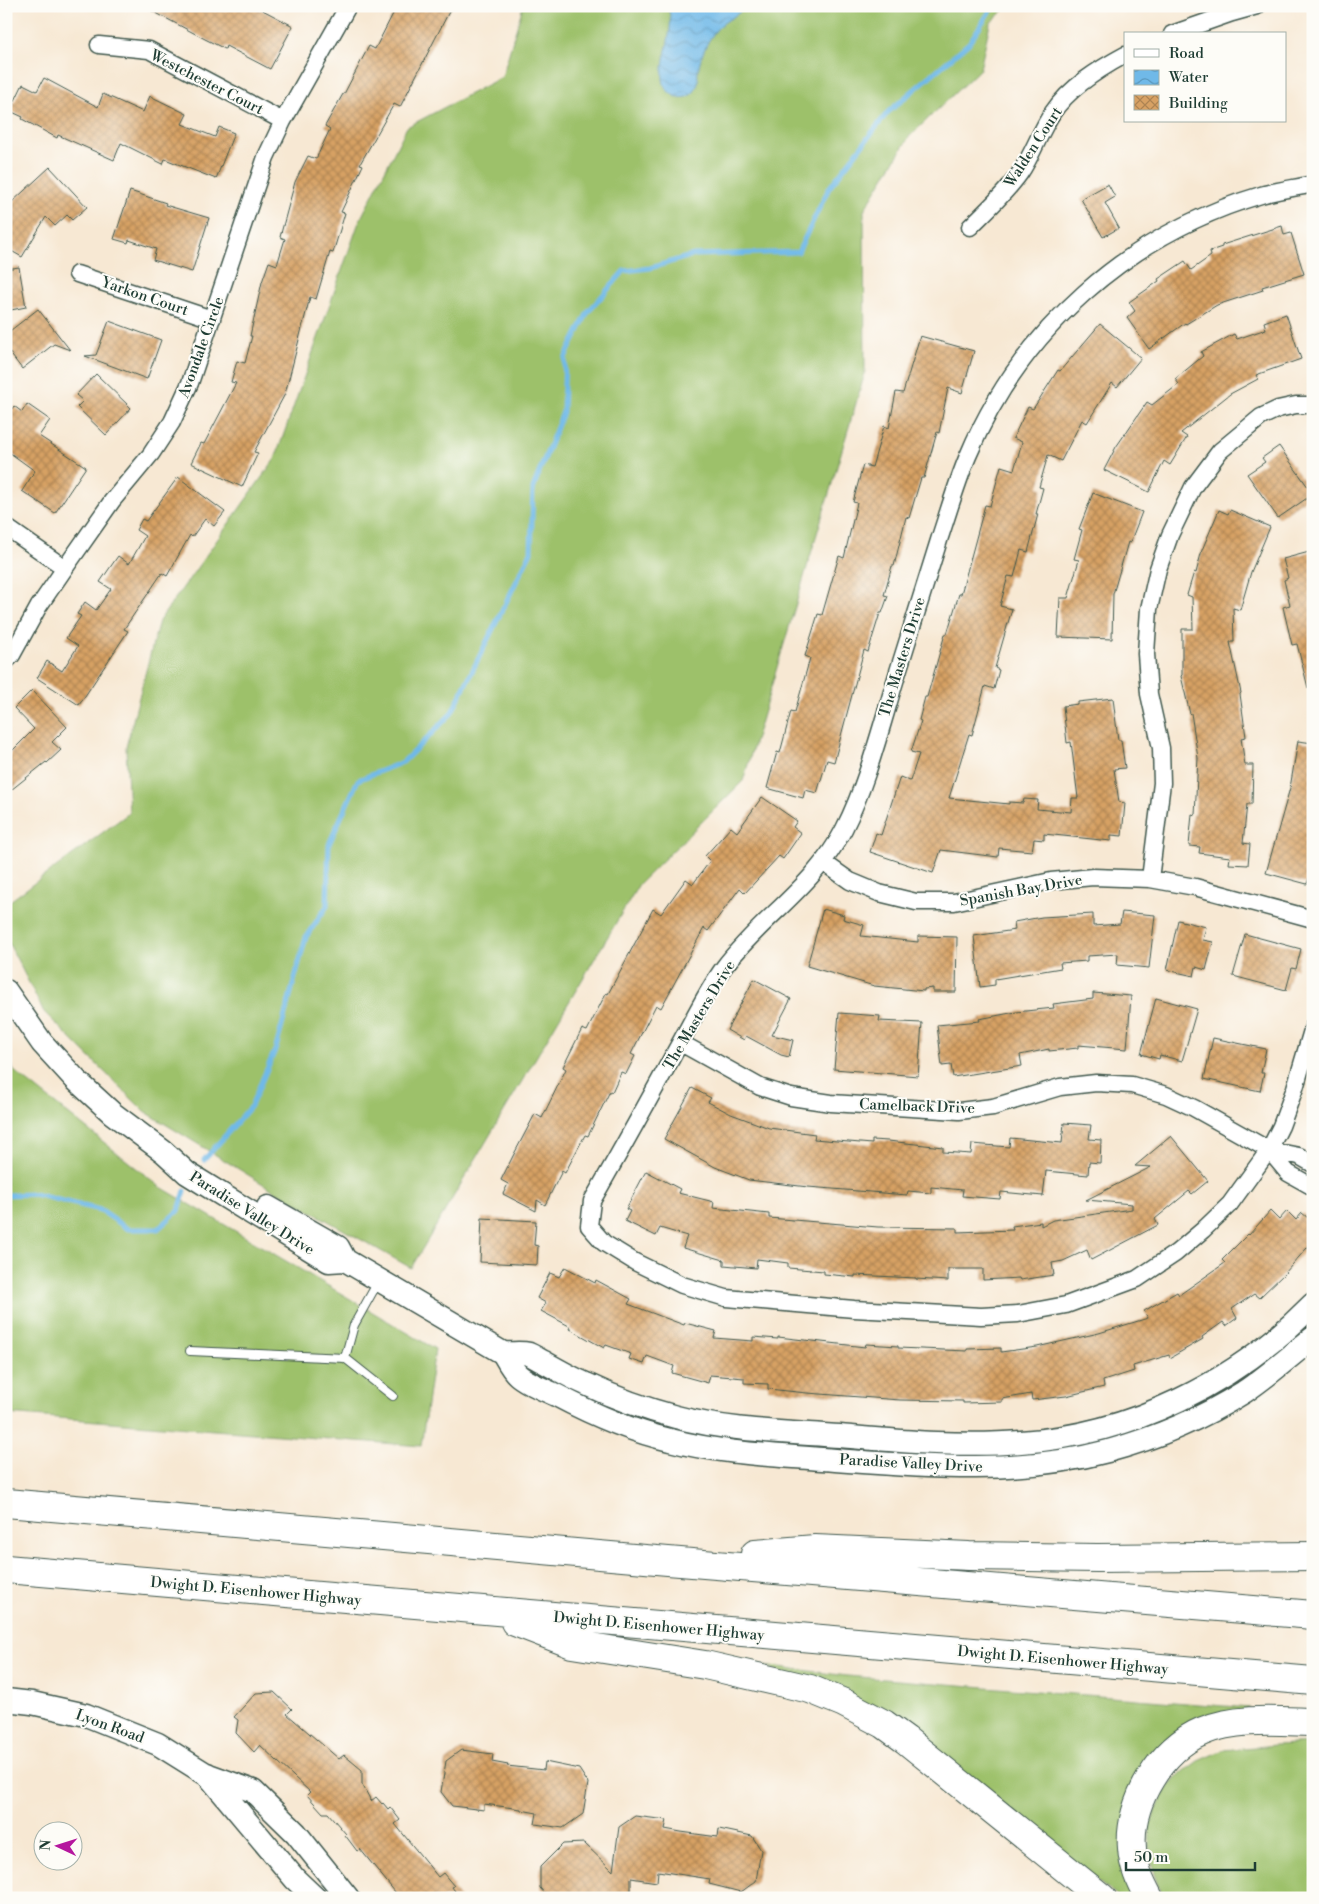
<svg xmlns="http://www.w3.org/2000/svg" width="1319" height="1904" font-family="'Libre Bodoni',serif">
<defs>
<pattern id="water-waves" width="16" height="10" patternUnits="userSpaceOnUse" patternTransform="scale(1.25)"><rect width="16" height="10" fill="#70b9e8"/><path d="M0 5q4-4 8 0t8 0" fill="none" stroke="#5b98bd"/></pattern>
<pattern id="building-cross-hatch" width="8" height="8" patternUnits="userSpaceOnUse" patternTransform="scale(1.25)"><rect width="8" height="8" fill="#d7a164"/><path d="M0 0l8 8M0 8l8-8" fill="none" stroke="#ae8453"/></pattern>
</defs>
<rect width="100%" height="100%" fill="#fdfcf7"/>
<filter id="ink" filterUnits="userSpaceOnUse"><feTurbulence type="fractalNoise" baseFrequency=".02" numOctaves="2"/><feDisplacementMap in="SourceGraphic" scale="10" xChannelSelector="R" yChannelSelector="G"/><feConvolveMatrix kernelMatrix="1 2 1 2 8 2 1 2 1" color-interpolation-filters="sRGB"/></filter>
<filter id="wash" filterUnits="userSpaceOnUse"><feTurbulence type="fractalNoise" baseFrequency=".0096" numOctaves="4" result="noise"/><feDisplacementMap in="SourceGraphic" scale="20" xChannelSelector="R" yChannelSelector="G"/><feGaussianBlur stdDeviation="1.12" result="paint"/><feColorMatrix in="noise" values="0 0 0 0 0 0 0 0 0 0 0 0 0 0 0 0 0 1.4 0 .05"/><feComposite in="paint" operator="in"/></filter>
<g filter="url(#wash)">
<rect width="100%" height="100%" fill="#f7e8d3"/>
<path fill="#9dc16b" stroke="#5e7f50" d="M523,6H1008L990,23L980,69L909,137L864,210L865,373L743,781L639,884L411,1268L268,1187L144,1111L44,1012L6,938V904L129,813L126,747L159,621L275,459L359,222L407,127L502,77Z
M6,1055L14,1071L159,1186L435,1349L421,1446L6,1414Z
M764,1665L847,1676L1249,1708L1155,1757L1135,1898H1119L902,1728Z
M1313,1743V1898H1162L1154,1874L1149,1842L1150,1824L1162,1798L1175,1778L1198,1761L1223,1750L1276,1745Z"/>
<path fill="url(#water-waves)" stroke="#487b8e" d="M667,6H746C738,17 721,21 714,33C706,43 700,59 698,72C697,76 699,80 698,83C696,94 685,101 675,96C645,82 681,31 667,6Z"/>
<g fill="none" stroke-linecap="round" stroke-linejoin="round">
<path stroke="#70b9e8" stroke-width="5" d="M204,1160L251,1106L276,1048L306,937L327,906L329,844L358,780L403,762L451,714L531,552L533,488L563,412L565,358L588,312L624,271L650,268L694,255L798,252L829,188L888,112L969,43L993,6
M6,1195L34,1194L100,1210L128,1229H158L179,1210L185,1191"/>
</g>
<g id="blocks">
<path fill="url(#building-cross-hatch)" d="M143,6H255L293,26L270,69L226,46L225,49L205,39Z
M397,6H452L400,107L394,104L360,164L363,165L341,212L345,213L333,253L330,252L316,299L310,297L285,394L254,452L258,453L242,487L191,463L201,443L204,444L236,383L231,382L237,361L245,363L252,336H250L262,282L269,262L277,265L285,239L280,237L295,182L308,156L316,159L330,129L325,126L343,94H344L369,46L375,49Z
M44,78L98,107L103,94L143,112L150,96L187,114L182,124L215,137L219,127L234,133L216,179L165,159L163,164L121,143L114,160L58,135L57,138L22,119L23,117L10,111L23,84L37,91Z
M50,167L87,207L72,220L67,215L55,226L46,217L22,257L6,248V210L11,203Z
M1108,184L1115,197L1105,203L1119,228L1103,237L1081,199Z
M130,191L166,203L165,205L209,218L192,272L153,260L156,249L129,240L128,243L114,239Z
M1282,226L1284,235L1291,233L1304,274L1262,287L1263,290L1217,305L1186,324L1185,323L1149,349L1127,318L1135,311L1129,302L1159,281L1158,279L1185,261L1191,270L1211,256L1210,251L1222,247V245Z
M19,267L26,307L6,311V269Z
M38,309L70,350L54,344L22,369L6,348V334Z
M1286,314L1301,359L1256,375L1258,379L1230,394L1181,433L1187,437L1170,465L1164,461L1149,492L1104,470L1116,447L1147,402L1152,405L1179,384L1175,379L1203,356L1201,352L1234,334L1237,339L1266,329L1264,322Z
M109,321L161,340L147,379L85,356L96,355Z
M1100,324L1141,358L1117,387L1112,383L1087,423L1082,420L1061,461L1048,455L1039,487L1043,488L1036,514H1038L1028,552L1021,550L1014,577L1008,576L1000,606L1012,609L995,668L999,670L994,689L985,686L972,735L969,734L949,798L1009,804V802L1023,803L1024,799L1038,800L1037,809L1071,812L1072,798H1078L1071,742L1067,743L1063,706L1078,704V702L1113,698L1118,740H1121L1125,768L1114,769L1119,802L1125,803L1122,836L1111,835V841L1044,834V840L1034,839L1032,851L999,848L998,857L941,850L933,873L870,852L876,833L881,835L900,777L910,781L919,754L911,752L921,721L919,720L925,697H927L945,634H947L959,594H961L985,505L990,506L1001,466L1014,470L1022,442L1013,438L1028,407L1033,409L1058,370L1060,371Z
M920,336L974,351L962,393L948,388L939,433L937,432L924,478H921L909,518L906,517L894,566H892L884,595L888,596L882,613H880L868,652L864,650L834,762L827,760L817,793L805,790L803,798L767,788L777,752L780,753L791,711L795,712L810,658L805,656L818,614L822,615L839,556L844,558L857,503L853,502L863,465L872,467L884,426L889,428L896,392L903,393Z
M96,374L131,408L106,435L77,407L83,401L76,395Z
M27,404L50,420L39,436L86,467L55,513L22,491L35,471L6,450V417L14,406L22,412Z
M1279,446L1313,494L1278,518L1247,474L1265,462L1262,458Z
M178,477L225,512L214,526L205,519L192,537L190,535L167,576L162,573L124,629L128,631L79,705L37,678L47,661L62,671L78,646L66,638L81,616L77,614L85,602L96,610L111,589L100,582L118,556L129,564L145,536L136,530L142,519L146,521Z
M1093,493L1142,512L1130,543L1128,542L1113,594L1112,639L1058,637L1060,598H1068L1079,560L1074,559L1082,530L1079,529Z
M1219,510L1228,514L1230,510L1270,527L1251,572L1240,610L1233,608L1234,642H1230L1241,693L1240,694L1246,737L1241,738L1245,765H1253L1252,804H1247L1243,843L1250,844L1248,865L1229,864L1230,857L1199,853L1200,847L1189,846L1192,814L1195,815L1198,758L1191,713L1190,714L1181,676L1182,675V629H1193L1192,597L1187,595L1194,572L1196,573L1202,550Z
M1313,551V687L1308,688L1297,644L1292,645L1283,607L1290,605L1284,580L1288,578L1283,559Z
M32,690L67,727L52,742L61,750L47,763L46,762L6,794V757L34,729L14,708Z
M1298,741L1313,743V879L1309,878L1307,884L1266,873L1290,788Z
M762,797L797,821L793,827L801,833L783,859L779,856L745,893L740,888L708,931L704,928L661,1008L656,1005L631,1054L635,1056L626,1074L621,1072L612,1092L610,1091L588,1136L585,1135L565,1173L562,1171L545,1205L537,1200L536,1211L503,1194L508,1184L501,1180L513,1156L535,1114L542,1118L566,1069L563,1067L582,1029L587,1031L606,993L608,994L653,909L661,914L686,879L693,884L710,861L705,856L731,827L737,832Z
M823,909L844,915L843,919L864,925L861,936L918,942V936L957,937L956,992H933V988L924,989V991L874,986L807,966Z
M1122,912L1155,915L1149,968L1117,965L1118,954L1087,956V961L1060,963L1061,968L995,979V985L980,987L974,936L1015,930L1014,922L1042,917L1093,914V926L1120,924Z
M1178,920L1206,927L1203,940L1213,942L1206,970L1196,967L1194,976L1167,970Z
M1245,934L1301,949L1296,969L1292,968L1286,990L1233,976Z
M754,979L791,999L772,1035L793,1040L789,1057L781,1055L746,1036L744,1040L727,1030Z
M1093,993L1131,996L1127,1049L1078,1045V1048L1049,1051V1049L1020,1055L1022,1066L953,1077L951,1065L942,1066L937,1025L980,1021L979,1019L1016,1012L1054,1008L1053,1004L1093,999Z
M1156,998L1197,1009L1182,1061L1160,1055L1159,1059L1141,1054Z
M839,1013L880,1016L879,1021L922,1023L918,1076L834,1069Z
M1213,1038L1266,1049L1261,1073H1264L1260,1091L1204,1079Z
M692,1088L711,1098L708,1102L731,1114L769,1128L815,1134L814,1139L872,1144V1140L888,1141L943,1147V1152L971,1154L972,1144L1009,1147L1010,1138L1062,1143L1064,1123L1091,1125L1089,1139L1101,1140L1100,1163L1089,1162L1088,1175L1046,1171L1043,1196L1001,1192L1000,1199L962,1196L963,1190L931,1187V1193L908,1191L907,1195L808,1187L749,1180L715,1167L664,1139Z
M1171,1136L1208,1181L1192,1194L1189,1191L1155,1219L1158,1225L1091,1260L1087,1250L1063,1261L1052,1263L1054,1275L1020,1280L1019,1278L983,1280V1269H948V1281L916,1279V1278L855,1275V1277L824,1274V1271L788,1268V1263L757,1259L756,1268L724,1265V1260L683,1248L687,1236L660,1228L656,1236L625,1221L630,1211L626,1209L646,1171L680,1189L678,1193L714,1202L713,1208L769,1214V1218L878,1227L957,1228V1232L1013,1230L1012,1226L1041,1222V1226L1053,1220L1132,1209V1204L1086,1200L1151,1167L1135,1166Z
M1270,1211L1279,1220L1287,1211L1296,1220L1302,1213L1313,1222V1241L1285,1273L1259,1298L1254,1294L1232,1309L1237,1318L1226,1326L1223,1322L1202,1337L1203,1339L1170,1358L1169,1355L1133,1366L1134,1371L1103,1381L1104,1387L1066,1396L1032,1400L1031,1394L1002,1399V1402L963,1403V1401L900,1400L807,1393L768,1389V1384L744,1383V1378L710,1375L708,1383L672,1373L674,1366L647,1356L644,1364L629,1359L631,1354L606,1345L604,1348L570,1329L571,1327L541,1311L546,1303L537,1298L550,1273L559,1277L565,1267L595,1283L596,1280L631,1299L628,1304L684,1325L685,1323L716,1331L714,1338L753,1341V1337L778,1339V1337L865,1347L866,1344L898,1346V1348L967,1351V1349L1001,1348V1352L1037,1347L1099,1333L1148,1318L1144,1311L1177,1292L1179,1295L1225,1263L1222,1260L1248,1234L1249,1235Z
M482,1218L536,1221L534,1245L538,1246L537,1265L480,1262Z
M274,1692L292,1709L287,1714L339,1759L344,1755L362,1770V1784L371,1801L376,1797L382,1804L383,1803L388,1809L390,1807L400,1820L395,1824L438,1877L443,1873L454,1886L452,1887L460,1898H400L360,1849L357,1851L345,1835L346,1834L328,1813H323L314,1803L307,1795L310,1792L260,1745L254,1752L236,1733L238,1720L234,1717L256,1693Z
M461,1750L493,1754L492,1762L508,1765L507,1766L544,1770L545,1762L579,1769L588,1783L583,1814L563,1828L535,1824L537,1813L521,1810V1809L484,1804V1810L452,1806L441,1792L446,1761Z
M635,1816L667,1820L665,1829L681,1832L718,1837L719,1829L752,1836L761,1850L756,1881L741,1892L709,1884L710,1879L658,1871L657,1882L631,1878V1898H549L540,1888V1867L563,1844L584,1843L613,1871L619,1827Z"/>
</g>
</g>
<g filter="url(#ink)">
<use href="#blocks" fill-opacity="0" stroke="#3f574c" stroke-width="1"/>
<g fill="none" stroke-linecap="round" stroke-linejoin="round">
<g stroke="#3f574c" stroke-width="10">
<path id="lane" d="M190,1351L345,1358L354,1325L378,1282
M345,1358L393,1396"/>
</g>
<g stroke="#3f574c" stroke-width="19">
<path id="street" d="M1172,34L1232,13L1257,6
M99,45L149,50L283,121
M1313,184C1296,188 1278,190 1261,195C1129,234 1021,329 968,456C957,482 949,510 940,537C927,578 914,620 901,662C884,715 869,780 844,829C815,886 762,917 724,967C705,993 691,1024 675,1052C648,1102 620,1152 592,1201L589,1226L604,1243L635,1262L682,1285L726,1298L854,1309L981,1316L1018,1314L1066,1305L1137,1279L1176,1253L1203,1230L1230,1204L1269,1150L1281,1126L1295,1088L1313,1027
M970,227C987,210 1006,193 1020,173C1033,154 1040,131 1053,112C1070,87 1099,69 1125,55
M77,274L212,319
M6,527L65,568
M6,661L12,655L39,606L65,568L112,501L151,454L172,422L190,383L266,157L283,121L348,6
M823,862L850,881L879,893L916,902H954L1051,881L1093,877L1150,879L1195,887L1313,919
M1150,879L1162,783L1161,748L1149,694L1146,654L1149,609L1158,569L1170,535L1193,487L1220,451L1261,417L1278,409L1296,405H1313
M681,1043L760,1087L791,1097L831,1103L959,1111L993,1107L1060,1087L1096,1083L1132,1085L1166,1095L1194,1108L1269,1150L1299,1156L1313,1164
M1269,1150L1288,1173L1313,1187"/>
</g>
<g stroke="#3f574c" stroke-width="25">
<path id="secondary" d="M6,991L42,1043L76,1080L112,1113L164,1152L187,1173L329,1261L345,1260L503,1353C507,1360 512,1370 518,1375C527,1383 545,1390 556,1395C592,1414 630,1431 670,1440C719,1453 771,1455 822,1459C916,1466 1016,1476 1108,1451C1156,1438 1203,1418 1244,1392C1268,1376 1290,1356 1313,1338
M268,1207L338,1247L345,1260
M503,1353C511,1354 521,1352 529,1354C534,1356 539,1360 544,1362C558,1370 572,1378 586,1384C615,1398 646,1409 676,1417C729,1431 785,1432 840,1436C899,1441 961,1447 1021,1442C1131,1435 1237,1382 1313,1304
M6,1700L32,1703L86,1715L158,1744L206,1774L253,1791L296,1833L348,1898
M207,1774L295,1879L315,1898"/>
</g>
<g stroke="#3f574c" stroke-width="30">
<path id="highway" d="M6,1503L668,1561L1313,1615
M755,1554L815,1549L969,1556L1097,1558L1313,1556
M6,1569L1313,1681
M515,1622L572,1644L705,1665L810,1689L844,1703L884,1724L906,1740L1102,1898
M1149,1898C1140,1881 1133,1866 1132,1848C1128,1803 1161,1748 1203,1731C1237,1717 1277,1721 1313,1722"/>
</g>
<use href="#lane" stroke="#fff" stroke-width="8"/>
<use href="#street" stroke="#fff" stroke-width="16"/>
<use href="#secondary" stroke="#fff" stroke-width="22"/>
<use href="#highway" stroke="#fff" stroke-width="28"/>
</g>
</g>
<g text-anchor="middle" stroke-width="4" stroke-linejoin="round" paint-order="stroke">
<g font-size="15" fill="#1f3d34" stroke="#fdfcf7">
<text transform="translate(207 82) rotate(27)" y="5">Westchester Court</text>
<text transform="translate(1033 147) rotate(-57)" y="5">Walden Court</text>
<text transform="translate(145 296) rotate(19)" y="5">Yarkon Court</text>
<text transform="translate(201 347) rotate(-70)" y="5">Avondale Circle</text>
<text transform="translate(902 657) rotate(-73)" y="5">The Masters Drive</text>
<text transform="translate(1021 890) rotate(-10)" y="5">Spanish Bay Drive</text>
<text transform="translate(699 1015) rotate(-59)" y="5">The Masters Drive</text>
<text transform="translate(917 1106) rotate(2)" y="5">Camelback Drive</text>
<text transform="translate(252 1213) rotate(32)" y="5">Paradise Valley Drive</text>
<text transform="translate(911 1463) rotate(3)" y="5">Paradise Valley Drive</text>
<text transform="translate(256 1591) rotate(5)" y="5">Dwight D. Eisenhower Highway</text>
<text transform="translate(659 1626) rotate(5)" y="5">Dwight D. Eisenhower Highway</text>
<text transform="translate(1063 1660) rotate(5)" y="5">Dwight D. Eisenhower Highway</text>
<text transform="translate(110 1726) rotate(20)" y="5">Lyon Road</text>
</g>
</g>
<rect width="1319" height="1904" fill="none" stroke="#fdfcf7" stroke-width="25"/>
<rect x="1124" y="32" width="162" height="90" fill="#fdfcf7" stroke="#a4b0a9"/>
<rect x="1134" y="49" width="25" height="8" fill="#ffffff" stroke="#a4b0a9"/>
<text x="1169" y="58" font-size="15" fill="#1f3d34">Road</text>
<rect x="1134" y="70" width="25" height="15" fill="url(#water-waves)" stroke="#a4b0a9"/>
<text x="1169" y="82" font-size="15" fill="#1f3d34">Water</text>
<rect x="1134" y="95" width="25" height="15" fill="url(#building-cross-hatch)" stroke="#a4b0a9"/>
<text x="1169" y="108" font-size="15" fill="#1f3d34">Building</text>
<g transform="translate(58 1846) rotate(274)"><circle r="24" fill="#fdfcf7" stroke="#a4b0a9"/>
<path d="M0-4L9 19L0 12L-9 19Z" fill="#b5179e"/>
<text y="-8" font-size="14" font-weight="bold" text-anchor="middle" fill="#1f3d34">N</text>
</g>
<path d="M1126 1862v8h129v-8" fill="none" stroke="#1f3d34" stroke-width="2.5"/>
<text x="1134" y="1862" font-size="15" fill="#1f3d34" stroke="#fdfcf7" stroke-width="4" paint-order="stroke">50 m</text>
</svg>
